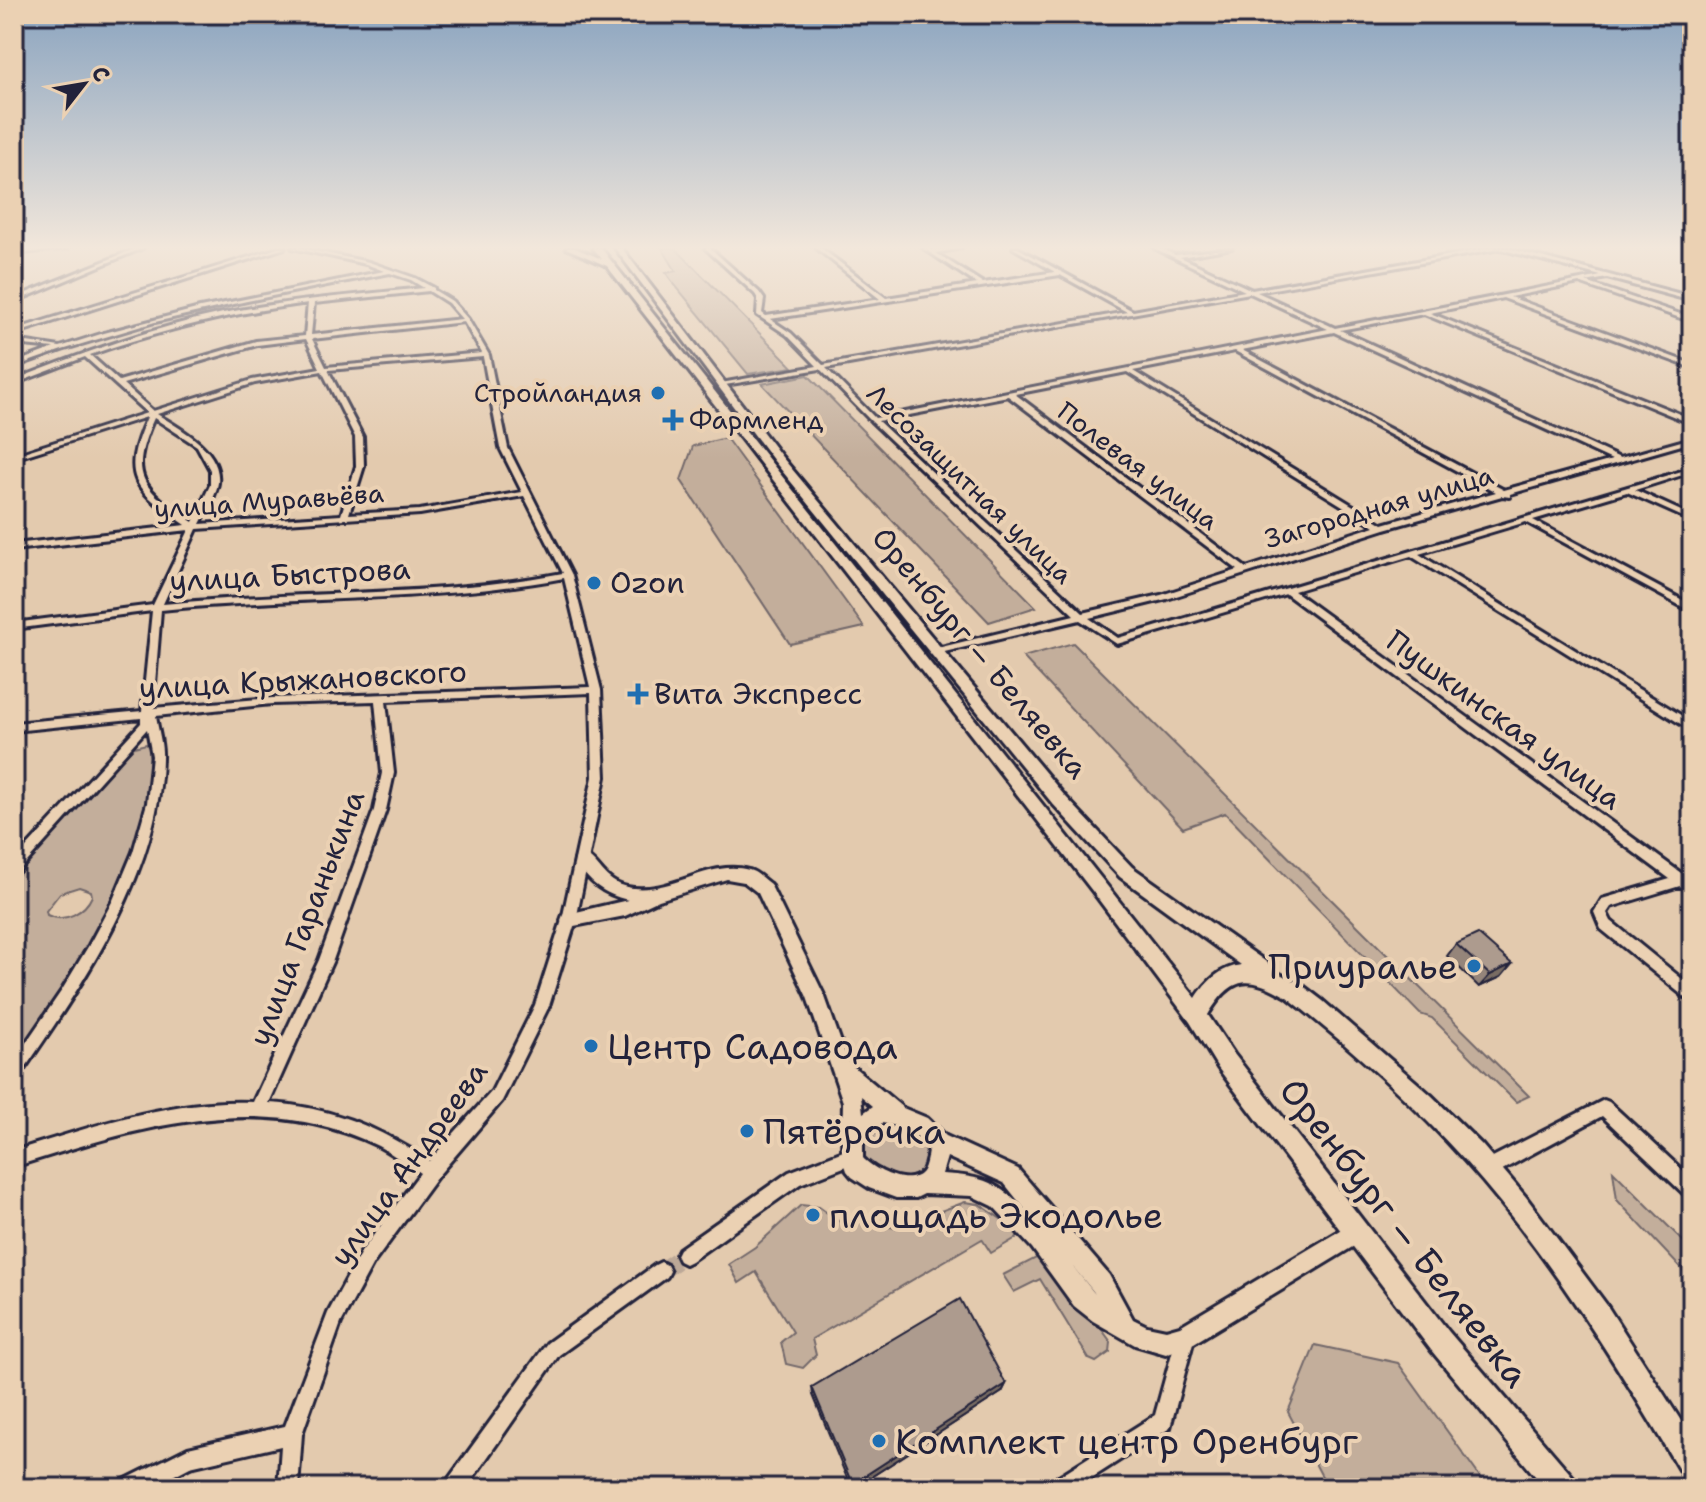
<svg xmlns="http://www.w3.org/2000/svg" width="1706" height="1502" font-family="'Shantell Sans',sans-serif">
<rect width="100%" height="100%" fill="#e3caae"/>
<filter id="ink" filterUnits="userSpaceOnUse"><feTurbulence type="fractalNoise" baseFrequency=".0125" numOctaves="2"/><feDisplacementMap in="SourceGraphic" scale="16" xChannelSelector="R" yChannelSelector="G"/><feConvolveMatrix kernelMatrix="1 2 1 2 8 2 1 2 1" color-interpolation-filters="sRGB"/></filter>
<g filter="url(#ink)">
<path fill="#c3ae9b" stroke="#72686b" stroke-width="2" fill-rule="evenodd" d="M662,248H675L793,367L748,374L674,284L666,273L676,271Z
M808,375L1036,607L989,622L762,384Z
M726,438L864,627L790,644L681,480L693,446Z
M1073,643L1529,1096L1516,1102L1432,1018L1420,1014L1225,813L1183,828L1023,657Z
M146,744L149,747C153,866 77,966 14,1061V881L47,837L98,781L134,747ZM79,887L91,891L92,896C85,912 64,924 47,915L46,911L60,893Z
M890,1121C909,1127 924,1139 928,1159C914,1192 877,1176 860,1154L861,1138L878,1124Z
M1613,1171L1692,1250V1280L1617,1200Z
M965,1202L979,1204L1020,1232L1016,1238L991,1253L982,1239L812,1339L816,1355L803,1368L786,1364L781,1342L793,1332L756,1272L739,1283L729,1264L755,1247L801,1205L819,1207L844,1225L862,1222L895,1228Z
M1042,1255L1049,1258L1111,1342L1110,1352L1096,1362L1089,1359L1040,1279L1014,1292L1003,1275Z
M1315,1345L1398,1363L1488,1488H1328L1288,1412Z"/>
<g fill="none" stroke-linecap="round" stroke-linejoin="round">
<path stroke="#bca897" stroke-width="18" stroke-dasharray="18 9" stroke-linecap="butt" d="M661,1271L685,1255"/>
<g stroke="#22223b" stroke-width="6">
<path id="minor" d="M52,248H68L14,254V252Z
M137,248H143L14,302V298Z
M278,248H285L14,334V330Z
M292,248H300L369,262L415,278L434,288V290L452,301L468,319L489,355L508,448L572,575L601,690L605,777L576,920L549,1006L502,1101L437,1177L373,1264L341,1323L302,1434L298,1488H278L281,1446L190,1467L150,1488H119L122,1481L188,1448L285,1426L328,1313L361,1252L420,1173C406,1164 393,1154 378,1146C258,1088 133,1129 14,1167V1151C90,1127 172,1098 253,1102L319,960L374,810L382,773L375,701L272,704L156,716C158,730 163,745 162,758C160,874 82,985 19,1077L14,1079V1060L62,990L89,945L113,900L133,852L147,803L152,756L147,729L18,872L14,874V861L141,723V718L14,731V723L142,711L152,611L14,629V623L153,605L189,530L14,550V544L186,525C135,490 119,479 147,417L14,459V455L147,413L85,357L14,384V380C83,353 151,328 223,313C289,300 357,295 424,288L411,280L390,273L342,282L247,301L155,322L62,350L14,367V363L54,348L14,344V340L60,347L104,333L200,308L384,271L366,264ZM429,291L448,303L462,319L311,335L314,303ZM308,303L305,336L256,341L119,381L90,355C161,330 233,313 308,303ZM464,322L482,353L326,367L312,339ZM306,339L320,368L252,380L153,411L123,384L257,345ZM483,357L500,448L522,492L420,510L349,514L364,466L363,437L328,370ZM322,371L355,437L356,466L341,515L200,524C206,512 216,496 218,483C222,449 180,429 157,414L255,383ZM154,418L197,446L210,470V485L193,522C143,489 127,478 154,418ZM524,496L563,573C431,598 296,590 163,604L197,529L420,514ZM564,578L590,687L272,698L153,708L161,610C296,596 431,603 564,578ZM591,693L593,777L562,920L535,1005L492,1091L429,1161C381,1128 328,1106 269,1103L333,960L386,810L394,773L386,701Z
M705,248H710L759,292L764,299L762,313L766,316L880,299L816,248H821L886,298L977,284L923,248H928L932,250L961,248L936,253L983,283L1055,272L1013,248H1018L1133,311L1245,291L1154,248H1160L1175,255L1232,248L1180,257L1252,290L1491,248H1507L1692,297V301L1607,278L1586,282L1692,318V322L1579,283L1510,297L1692,364V368L1503,298L1430,313L1692,419V424L1424,314L1340,330L1620,458L1692,438V442L1510,494V497L1502,496L1385,529L1167,599L1089,618L1118,638L1692,468V472L1635,490L1692,516V521L1627,492L1533,520L1692,605V612L1526,522L1419,554L1692,722V731L1411,556L1294,591L1692,881V893L1680,886L1611,907L1607,913L1611,921L1692,987V1001L1687,999L1601,929L1594,912L1602,899L1670,879L1286,594L1117,644L1080,620L936,654L933,653L931,651L933,649L1074,615L871,421L820,369L719,386L718,385L721,383L817,366L787,335L757,315L758,299L755,294ZM1500,249L1601,276L1335,328L1257,292ZM1060,275L1127,312L823,365L791,333L770,319ZM1250,293L1328,329L875,418L826,368ZM1334,332L1612,460L1504,490L1242,350ZM1235,351L1496,492L1383,524L1133,371ZM1127,372L1375,526L1246,568L1015,394ZM1008,396L1238,570L1161,595L1083,613L878,421Z
M1604,1100L1609,1102L1692,1179V1198L1686,1196L1602,1116L1493,1175L1487,1177L1481,1175L1479,1169L1481,1163Z
M851,1148L857,1150L859,1156L857,1162L800,1184L691,1261L685,1264L679,1261L676,1255L679,1249L789,1172Z
M661,1262L667,1265L670,1271L667,1277L559,1355L466,1488H444L447,1481L547,1343L655,1265Z
M1186,1326L1192,1329L1195,1335L1170,1428L1076,1488H1048L1051,1481L1155,1415L1177,1335L1180,1329Z"/>
</g>
<g stroke="#22223b" stroke-width="6">
<path id="tertiary" d="M583,854C599,860 603,882 627,887C670,896 709,858 749,870C757,872 763,879 770,884L825,997L848,1062L903,1108L927,1118L946,1136L1018,1169L1109,1275L1133,1319L1147,1326L1166,1330L1180,1326L1356,1221L1364,1224L1367,1232L1364,1240L1194,1343L1166,1354L1135,1345L1093,1321L1074,1306L1032,1248L993,1206L972,1196L924,1194L916,1198H896L869,1188L852,1177L847,1171L842,1155L843,1102L807,997L758,893L744,882L727,879L659,900L625,916L569,927L563,925L561,920L563,915L628,900C603,894 588,882 575,860L577,856ZM861,1096L873,1106L863,1113ZM882,1123L906,1128L929,1146C927,1154 927,1165 922,1172C909,1188 874,1170 863,1158V1141ZM947,1157L1004,1183L1028,1213C999,1183 984,1176 942,1174ZM1070,1263L1093,1291L1095,1294Z"/>
</g>
<g stroke="#22223b" stroke-width="6">
<path id="secondary" d="M566,248H575L602,259L593,248H601L1196,998C1207,981 1220,968 1241,965L1120,877L1052,803L774,461L615,248H622L782,457L1064,795L1132,867L1272,966L1274,971L1302,985L1323,1001L1431,1095L1482,1145L1526,1197L1606,1304L1692,1438V1479L1682,1475C1618,1366 1550,1256 1465,1161C1414,1104 1348,1045 1287,997C1249,975 1232,975 1208,1015L1234,1054L1449,1332L1574,1478L1578,1488H1545L1431,1350L1218,1068L1190,1022L1093,892L607,266Z"/>
</g>
<use href="#minor" fill="#ebd1b3" fill-rule="evenodd"/>
<use href="#tertiary" fill="#ebd1b3" fill-rule="evenodd"/>
<use href="#secondary" fill="#ebd1b3" fill-rule="evenodd"/>
</g>
<path fill="#95857a" stroke="#22223b" stroke-width="2" d="M1456,944L1512,964L1501,977L1479,987L1447,956Z
M1006,1384L1002,1392L854,1488H851L813,1395L812,1387Z"/>
<path fill="#796c63" stroke="#22223b" stroke-width="2" d="M1512,964L1501,977L1479,987L1490,975Z
M1006,1384L1002,1392L854,1488H852V1484Z"/>
<path fill="#ad9b8e" stroke="#22223b" stroke-width="2" d="M1478,934L1512,964L1490,975L1456,944Z
M960,1299L1006,1384L852,1484L812,1387Z"/>
</g>
<linearGradient id="sky" x2="0" y2="1"><stop stop-color="#89a3bf"/><stop offset="0.54" stop-color="#f2e7db"/><stop offset="1" stop-color="#f2e7db" stop-opacity="0"/></linearGradient>
<rect width="1706" height="458" fill="url(#sky)"/>
<g fill="#1f6fb2" stroke="#ebd1b3" stroke-width="3">
<circle cx="658" cy="393" r="8"/>
<path d="M669 408h8v8h8v8h-8v8h-8v-8h-8v-8h8z"/>
<circle cx="594" cy="583" r="8"/>
<path d="M634 682h8v8h8v8h-8v8h-8v-8h-8v-8h8z"/>
<circle cx="1474" cy="966" r="8"/>
<circle cx="591" cy="1046" r="8"/>
<circle cx="747" cy="1131" r="8"/>
<circle cx="813" cy="1215" r="8"/>
<circle cx="879" cy="1441" r="8"/>
</g>
<g text-anchor="middle" stroke-width="8" stroke-linejoin="round" paint-order="stroke">
<g font-size="26" fill="#22223b" stroke="#ebd1b3" text-anchor="end">
<text x="642" y="402">Стройландия</text>
<text x="689" y="429" text-anchor="start">Фармленд</text>
</g>
<g font-size="26" fill="#22223b" stroke="#ebd1b3">
<text transform="translate(1138 466) rotate(37)" y="9">Полевая улица</text>
<text transform="translate(970 484) rotate(44)" y="9">Лесозащитная улица</text>
<text transform="translate(269 501) rotate(-4)" y="9">улица Муравьёва</text>
<text transform="translate(1379 507) rotate(-16)" y="9">Загородная улица</text>
</g>
<g font-size="30" fill="#22223b" stroke="#ebd1b3">
<text transform="translate(290 575) rotate(-3)" y="10">улица Быстрова</text>
<text transform="translate(980 653) rotate(50)" y="10">Оренбург – Беляевка</text>
<text transform="translate(303 680) rotate(-3)" y="10">улица Крыжановского</text>
<text transform="translate(1504 720) rotate(36)" y="10">Пушкинская улица</text>
<text transform="translate(307 918) rotate(-69)" y="10">улица Гаранькина</text>
<text transform="translate(409 1164) rotate(-54)" y="10">улица Андреева</text>
</g>
<g font-size="30" fill="#22223b" stroke="#ebd1b3" text-anchor="start">
<text x="610" y="593">Ozon</text>
<text x="654" y="704">Вита Экспресс</text>
</g>
<g font-size="36" fill="#22223b" stroke="#ebd1b3" text-anchor="start">
<text x="1458" y="979" text-anchor="end">Приуралье</text>
<text x="607" y="1059">Центр Садовода</text>
<text x="763" y="1144">Пятёрочка</text>
<text x="829" y="1228">площадь Экодолье</text>
<text x="895" y="1454">Комплект центр Оренбург</text>
</g>
<g font-size="36" fill="#22223b" stroke="#ebd1b3">
<text transform="translate(1405 1232) rotate(52)" y="13">Оренбург – Беляевка</text>
</g>
</g>
<rect width="1706" height="1502" fill="none" stroke="#ebd1b3" stroke-width="48"/>
<rect x="24" y="24" width="1658" height="1454" fill="none" stroke="#22223b" stroke-width="3" filter="url(#ink)"/>
<g transform="translate(84 84) rotate(59)" stroke="#ebd1b3" stroke-width="6" paint-order="stroke">
<path d="M0-6L14 30L0 20L-14 30Z" fill="#22223b"/>
<text y="-12" font-size="22" font-weight="bold" text-anchor="middle" fill="#22223b">С</text>
</g>
</svg>
